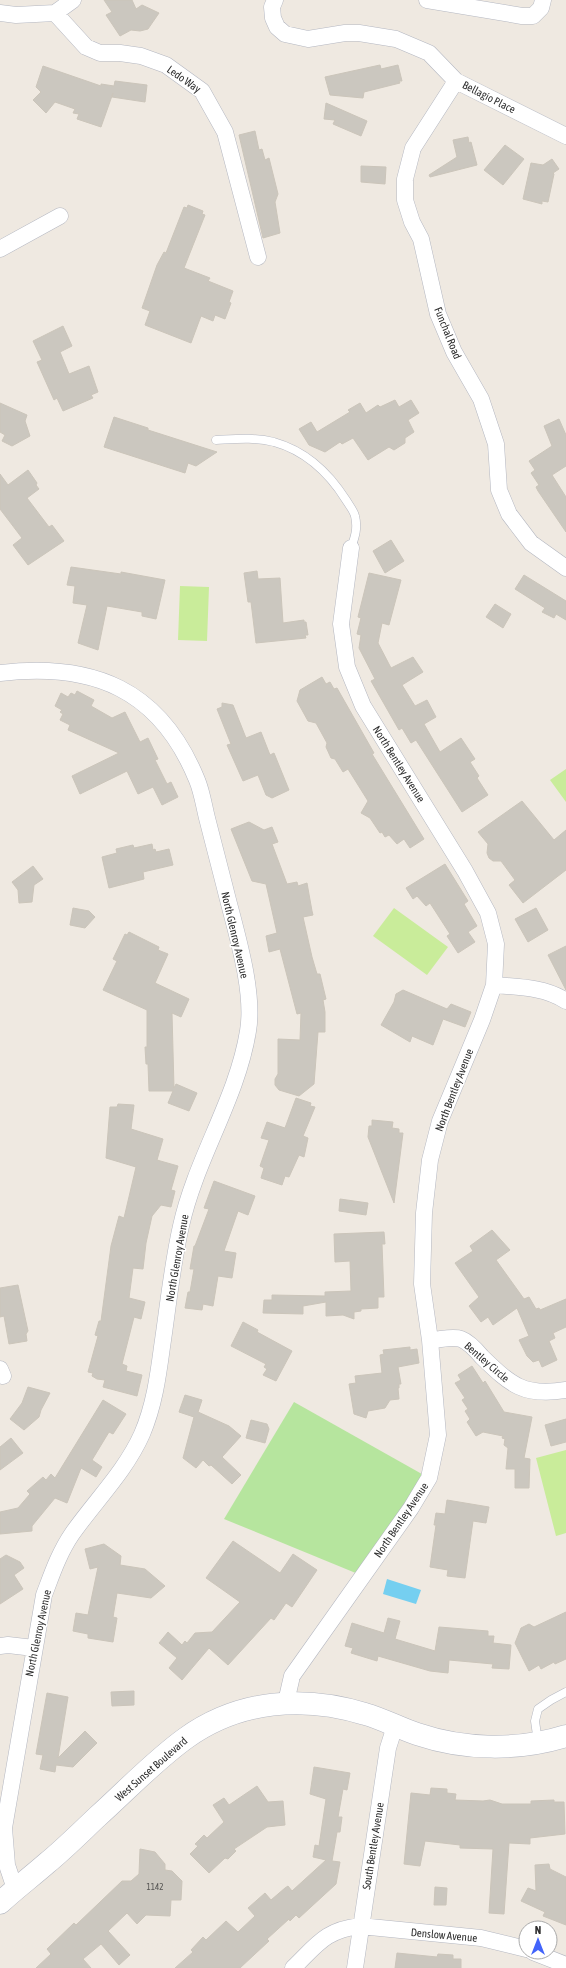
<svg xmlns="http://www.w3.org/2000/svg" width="566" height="1968" font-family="'Asap Condensed',sans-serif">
<rect width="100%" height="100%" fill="#efe9e1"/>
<path fill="#b6e59e" d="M294,1402L429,1478L363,1576L224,1519Z"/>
<path fill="#c9ec9a" d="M180,586L209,587L207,641L178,640Z
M566,769V802L550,780Z
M394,908L448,947L427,975L373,936Z
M566,1450V1533L556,1536L536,1458Z"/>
<path fill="#75cff0" d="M387,1579L421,1590L416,1604L383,1594Z"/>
<path fill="#cbc7bf" stroke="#cbc5ba" d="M104,0H132L136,9L142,5L159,13L148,29L140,31L131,30L120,36L106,15L112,12Z
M380,65L381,69L398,65L402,81H399L400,83L364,92L363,98L330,95L325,77Z
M43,66L101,86V84L114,86L115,81L147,85L145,102L112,97L113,93L101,127L77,119L79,114L73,113L75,109L55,102L46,113L33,100L41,92L36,87Z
M326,103L367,121L361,136L333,124L335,120L324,119Z
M255,131L259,150L262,149L265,160L269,158L278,194L275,202L280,233L263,238L239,135Z
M468,137L469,143L471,142L477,165L430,177L429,175L457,157L453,140Z
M505,145L524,159L503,185L484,170Z
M552,159L559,169L553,173L554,174L548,202L542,201V204L523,199L531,163L543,165Z
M361,166L386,167L385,184L361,182Z
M188,205L203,211L202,214L205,215L184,268L210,278L208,281L233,291L229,302L231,303L225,319L215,315L213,321L201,316L191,343L145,325L150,311L142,308L157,265L164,252L166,253L184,207L187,208Z
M63,326L72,346L60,352L69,374L89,366L98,392L91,395L93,398L63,411L57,398L54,400L37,362L42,360L33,341Z
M395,400L399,407L411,400L419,413L408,420L414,432L405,438V443L394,450L389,447L368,460L353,438L342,444L340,442L325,452L309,445L299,429L311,422L317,432L350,412L348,410L360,403L366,413L378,405L380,407Z
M0,403L27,415L25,421L30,436L12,446L2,441L5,435L0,432Z
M114,417L148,428V430L217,452L196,466L188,463L185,473L104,447Z
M559,419L566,435V466L552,475L566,497V532L538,491L536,487L539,485L531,473L535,470L529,461L552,446L544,426Z
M28,470L37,483L36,485L39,489L27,498L49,527L52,525L64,541L28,565L13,545L22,538L0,509V474L8,485Z
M391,540L404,561L385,573L373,551Z
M71,567L121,574V572L165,580L156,619L142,616V612L107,606L98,650L78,643L87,605L73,603L75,586L67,585Z
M257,571L258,579L280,578L283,623L304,620V622H306L308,635H305L306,638L256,643L251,602H248L244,573Z
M369,573L401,580L389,625L382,623L378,643L391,668L413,657L423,672L402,685L415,706L427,700L436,717L424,724L440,752L461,738L475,759L470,762L479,776L477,778L488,795L462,812L416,740L411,743L402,728L399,730L371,681L375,679L359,648L361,635L357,634L361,618L358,617Z
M524,575L566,601V620L556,614L554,618L542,612L545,608L515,589Z
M495,604L511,614L503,628L486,617Z
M322,677L326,684L330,682L334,689L337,688L374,753L372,754L424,839L410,848L404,839L397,844L389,835L385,837L382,832L380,833L370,818L361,813L368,801L348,769L343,772L335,759L331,758L326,747L327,743L316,723L308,721L297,701L300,690Z
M77,691L94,700L91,706L112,718L125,712L140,742L148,738L158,759L155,760L167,784L171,782L178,797L162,805L153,787L138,794L127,771L80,794L72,776L119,753L68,730L70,725L60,720L63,714L60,712L62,710L55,706L61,693L68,697L71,693L75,695Z
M222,703L233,705L246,738L261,732L270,755L274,753L289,790L272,798L266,795L258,775L243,781L227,745L231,744L217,709L222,707Z
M522,801L554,840L566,830V870L523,903L509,885L515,880L501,861H493L489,858L487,853L488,844L478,832Z
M249,822L264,830L272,827L278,842L272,844L287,884L297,882L298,886L307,883L312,911L313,915L303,917L312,957L317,974H320L326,999L323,1000L325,1012V1032H318L314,1084L299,1096L279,1090L275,1085V1079L278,1074V1039L300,1040L301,1013L297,1014L280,949L269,952L266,936L277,933L266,884L252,881L231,829Z
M152,844L153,850L155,849L156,852L169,849L173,865L143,872L144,879L109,888L102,857L117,853L116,849L133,845L134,848Z
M445,864L468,901L464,904L477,926L468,932L475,942L458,953L447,936L450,934L430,903L426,906L417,896L413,899L406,888Z
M33,866L43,879L34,885L32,902L19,903L18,890L12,882Z
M73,908L89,911L95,917L85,928L70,925Z
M536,908L548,930L528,942L515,919Z
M129,932L159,947L158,950L168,954L155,983L189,999L181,1017L172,1013L174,1088L176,1084L197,1093L189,1111L168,1103L173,1091H149L148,1064H146L145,1047H147V1010L103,990L117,961L113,959L125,934L127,935Z
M566,946V990L548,955Z
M403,990L447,1009L451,1004L471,1012L465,1027L443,1019L433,1045L412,1036L410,1042L393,1032L381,1025L394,1002L396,994Z
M296,1098L311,1103L310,1106L315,1107L303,1136L308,1138L304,1157L299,1155L289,1177L285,1176L282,1185L261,1178L264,1168L260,1166L269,1140L261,1138L267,1122L285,1128Z
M118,1104L134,1105L131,1129L163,1139L157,1160L178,1166L171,1190L175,1191L171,1207L161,1205L152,1216L146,1243L143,1269L133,1268L129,1298L145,1302L141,1319L134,1317L122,1364L127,1366L126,1371L142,1375L137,1396L103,1387L105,1380L97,1379L92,1376L93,1373L88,1372L98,1336L95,1335L99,1321H101L111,1246L119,1216L124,1218L136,1167L106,1158L110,1107H117Z
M372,1120L393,1122L392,1128L399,1129V1133H403L394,1203L368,1137L369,1126H372Z
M214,1181L255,1196L248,1215L238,1211L224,1251L236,1253L232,1278L218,1276L213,1306L203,1304L202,1310L185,1308L188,1292H190L194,1269H190L194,1246H195L209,1209L204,1208Z
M340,1199L368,1203L366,1215L339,1211Z
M492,1230L510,1250L496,1260L524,1299L529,1297L536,1309L539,1308L540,1310L566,1299V1327L553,1333L555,1338L549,1341L557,1360L542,1367L539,1360L533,1362L527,1356L519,1340L529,1336L517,1308L493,1325L488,1317L481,1322L469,1306L479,1297L455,1263L473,1251L470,1246Z
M384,1232L385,1244H382L384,1297H378V1308L361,1309V1311L354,1312V1319L343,1315L326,1316V1302L303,1306V1314L263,1313L264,1300H272V1295L325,1296V1292L351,1291L350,1261L335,1262L334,1234Z
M18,1285L28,1331L26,1334L27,1341L9,1344L4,1316L0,1317V1288Z
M243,1322L258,1330L257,1332L292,1351L276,1381L263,1375L267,1369L264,1367L266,1364L231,1346Z
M410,1347V1350L417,1349L419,1363L398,1367L401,1384H399V1388H398L399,1399L390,1400L385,1408L368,1411L366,1418L354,1414L349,1384L356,1383L355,1376L382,1373L380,1355L384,1354L383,1350Z
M472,1366L483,1383L485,1381L504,1412L532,1417L524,1458L530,1459L529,1488H515V1469H506L508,1448L504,1445L505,1439L502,1438L503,1436L483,1432L476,1436L467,1422L470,1419L465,1411L468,1409L462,1400L465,1398L455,1383L461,1380L458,1375Z
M28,1387L50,1393L41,1410L39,1417L24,1430L10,1419L22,1403Z
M185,1395L202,1400L198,1412L229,1426L241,1436L222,1457L241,1475L232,1484L211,1465L209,1466L203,1460L196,1468L183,1458L194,1417L179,1412Z
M103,1400L126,1414L113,1434L109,1432L92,1460L102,1467L96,1477L81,1468L67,1503L55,1498L32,1526V1531L0,1534V1512L18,1508L30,1494L27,1491L43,1477L46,1480L51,1474L55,1478Z
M566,1419V1442L551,1446L545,1425Z
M251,1420L267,1424L269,1429L265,1443L246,1438Z
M11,1438L23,1453L0,1470V1447Z
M447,1500L489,1507L486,1523L473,1521L465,1578L447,1576L448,1570L430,1567L436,1525H434L436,1513L445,1514Z
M233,1541L280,1573L293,1554L317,1570L292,1607L286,1603L274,1620L271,1618L228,1665L209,1648L182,1680L169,1668L177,1658L159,1643L168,1632L182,1645L185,1641L187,1643L195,1633L212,1632L240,1602L206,1578Z
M104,1544L121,1556L120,1565L145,1569L165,1586L151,1598L117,1593L113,1617L117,1618L113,1642L88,1638V1634L73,1631L76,1613L88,1615L98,1567L90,1569L85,1549Z
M6,1555L20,1562L24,1568L14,1575L23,1589L0,1604V1559Z
M566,1612V1659L555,1664L554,1662L541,1669L539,1665L529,1671L515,1643L521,1628L529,1624L534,1627Z
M388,1618L400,1621L395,1639L435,1651L439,1627L488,1631V1636H494L493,1643L511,1645L509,1669L492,1668L493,1664L449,1660L448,1673L430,1671L378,1656L377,1661L351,1653L353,1648L345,1646L352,1623L384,1633Z
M134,1691V1705L112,1706L111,1692Z
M47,1693L68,1697L58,1758L85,1731L97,1743L73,1767L56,1765L55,1772L40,1769L43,1755L36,1754Z
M314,1767L350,1773L347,1790L343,1789L338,1817H342L340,1832H337L332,1861L340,1862L336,1884L299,1918L296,1915L290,1921L289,1919L267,1939L269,1941L240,1968H175L193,1952L191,1950L203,1937L206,1940L226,1921L238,1932L255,1916L248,1908L265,1893L271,1900L285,1888L288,1886L292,1891L326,1860L313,1857L315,1845L319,1846L326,1799L310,1794Z
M257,1786L268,1802L283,1801L285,1825L267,1827L234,1849L236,1851L228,1859L225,1858L209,1873L190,1854L198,1846L195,1844L204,1835L207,1838L224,1822L213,1805L224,1798L229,1805Z
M431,1788L447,1789V1793L456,1794L455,1800L483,1801L490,1800L502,1804H531V1801L554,1800V1802H564L565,1834L530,1838V1844L509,1843L504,1914L489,1913L493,1849L460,1848V1845L425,1841L420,1866L404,1864L411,1793L430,1795Z
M140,1849L155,1852L165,1864V1870L172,1871L182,1881L181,1900H171L170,1916L146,1915L137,1924L127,1913L108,1931L130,1955L119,1965L101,1944L83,1959L91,1968H36L51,1954L47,1949L74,1923L76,1925L122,1881H131L139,1874Z
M549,1864L550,1869L566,1877V1925L543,1916L545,1912L521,1901L528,1888L536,1891L535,1865Z
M435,1887L447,1888L446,1905H434Z
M397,1953L437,1957L438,1954L453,1955V1959H461V1968H395Z"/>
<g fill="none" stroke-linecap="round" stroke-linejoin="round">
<g stroke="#b4b7c1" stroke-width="9">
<path id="service" d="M216,440C236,439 254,437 274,442C306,451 329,473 346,500C349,505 354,511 355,516C358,528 355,537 351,548
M538,1742L535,1721L538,1709L551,1700L566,1692"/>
</g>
<g stroke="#b4b7c1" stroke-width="17">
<path id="minor" d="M275,0L272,7L273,18L277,27L285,34L308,39L345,33H359L396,39L429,53L456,81L566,136
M427,0L522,16H533L541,8L543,0
M0,13L16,15L55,13L73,0
M55,13L86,47L100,53H120L141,56L166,65L202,91L225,132L258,257
M456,81L413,148L405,179V200L412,222L421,239L438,314L454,352L481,399L496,444L499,490L509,514L531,543L566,568
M0,249L60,216
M0,673C93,662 160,689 197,780C202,792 204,806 207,818C213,841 219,865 225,888C235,929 255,990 248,1031C237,1099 196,1158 181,1226C172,1265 168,1307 162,1347C158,1377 154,1406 142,1434C125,1472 95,1501 72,1534C59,1553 52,1574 44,1595L4,1828L7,1865L15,1889
M494,985C518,987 545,987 566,1001
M430,1340C439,1340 453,1336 461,1339C469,1342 477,1351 482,1357C511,1385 524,1397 566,1390
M0,1369L3,1376
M0,1646L8,1645L34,1648
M286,1702L292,1676L411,1508L429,1478L438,1435L430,1340L422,1284L424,1213L430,1160L440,1121L482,1020L494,985L496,944L488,913L465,871L363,706L347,667L341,624L351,548
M533,1952L566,1965
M293,1968C317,1945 325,1930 360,1926L481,1938L526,1949
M355,1968L388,1748L395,1726"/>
</g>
<g stroke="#b4b7c1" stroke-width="23">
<path id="secondary" d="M0,1903C15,1889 31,1877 47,1863C64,1849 80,1833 97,1817C126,1791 154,1761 186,1738C239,1700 304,1695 365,1714C383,1719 399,1728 417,1734C464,1750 518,1751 566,1736"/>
</g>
<use href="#service" stroke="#fff" stroke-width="8"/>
<use href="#minor" stroke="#fff" stroke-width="16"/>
<use href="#secondary" stroke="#fff" stroke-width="22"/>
</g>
<g text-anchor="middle" stroke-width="3" stroke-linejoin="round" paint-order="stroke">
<g font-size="9" fill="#555452">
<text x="155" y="1890">1142</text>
</g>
<g font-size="11" fill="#2e2e2e" stroke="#fff">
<text transform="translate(184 79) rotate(35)" y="4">Ledo Way</text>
<text transform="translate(489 97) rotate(27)" y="4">Bellagio Place</text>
<text transform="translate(448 333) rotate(68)" y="4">Funchal Road</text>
<text transform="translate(399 764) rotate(58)" y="4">North Bentley Avenue</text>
<text transform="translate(235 935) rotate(77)" y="4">North Glenroy Avenue</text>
<text transform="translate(454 1090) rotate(-69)" y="4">North Bentley Avenue</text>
<text transform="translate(177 1258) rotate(-80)" y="4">North Glenroy Avenue</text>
<text transform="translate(487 1362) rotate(41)" y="4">Bentley Circle</text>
<text transform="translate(401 1520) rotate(-56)" y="4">North Bentley Avenue</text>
<text transform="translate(38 1633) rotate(-78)" y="4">North Glenroy Avenue</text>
<text transform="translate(151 1769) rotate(-41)" y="4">West Sunset Boulevard</text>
<text transform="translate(373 1846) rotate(-81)" y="4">South Bentley Avenue</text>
<text transform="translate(444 1935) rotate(5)" y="4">Denslow Avenue</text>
</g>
</g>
<g transform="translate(538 1940)"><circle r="19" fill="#ffffff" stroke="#ababab"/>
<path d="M0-3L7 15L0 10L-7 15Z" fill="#4264fb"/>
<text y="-6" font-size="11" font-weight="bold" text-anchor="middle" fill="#2e2e2e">N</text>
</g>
</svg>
